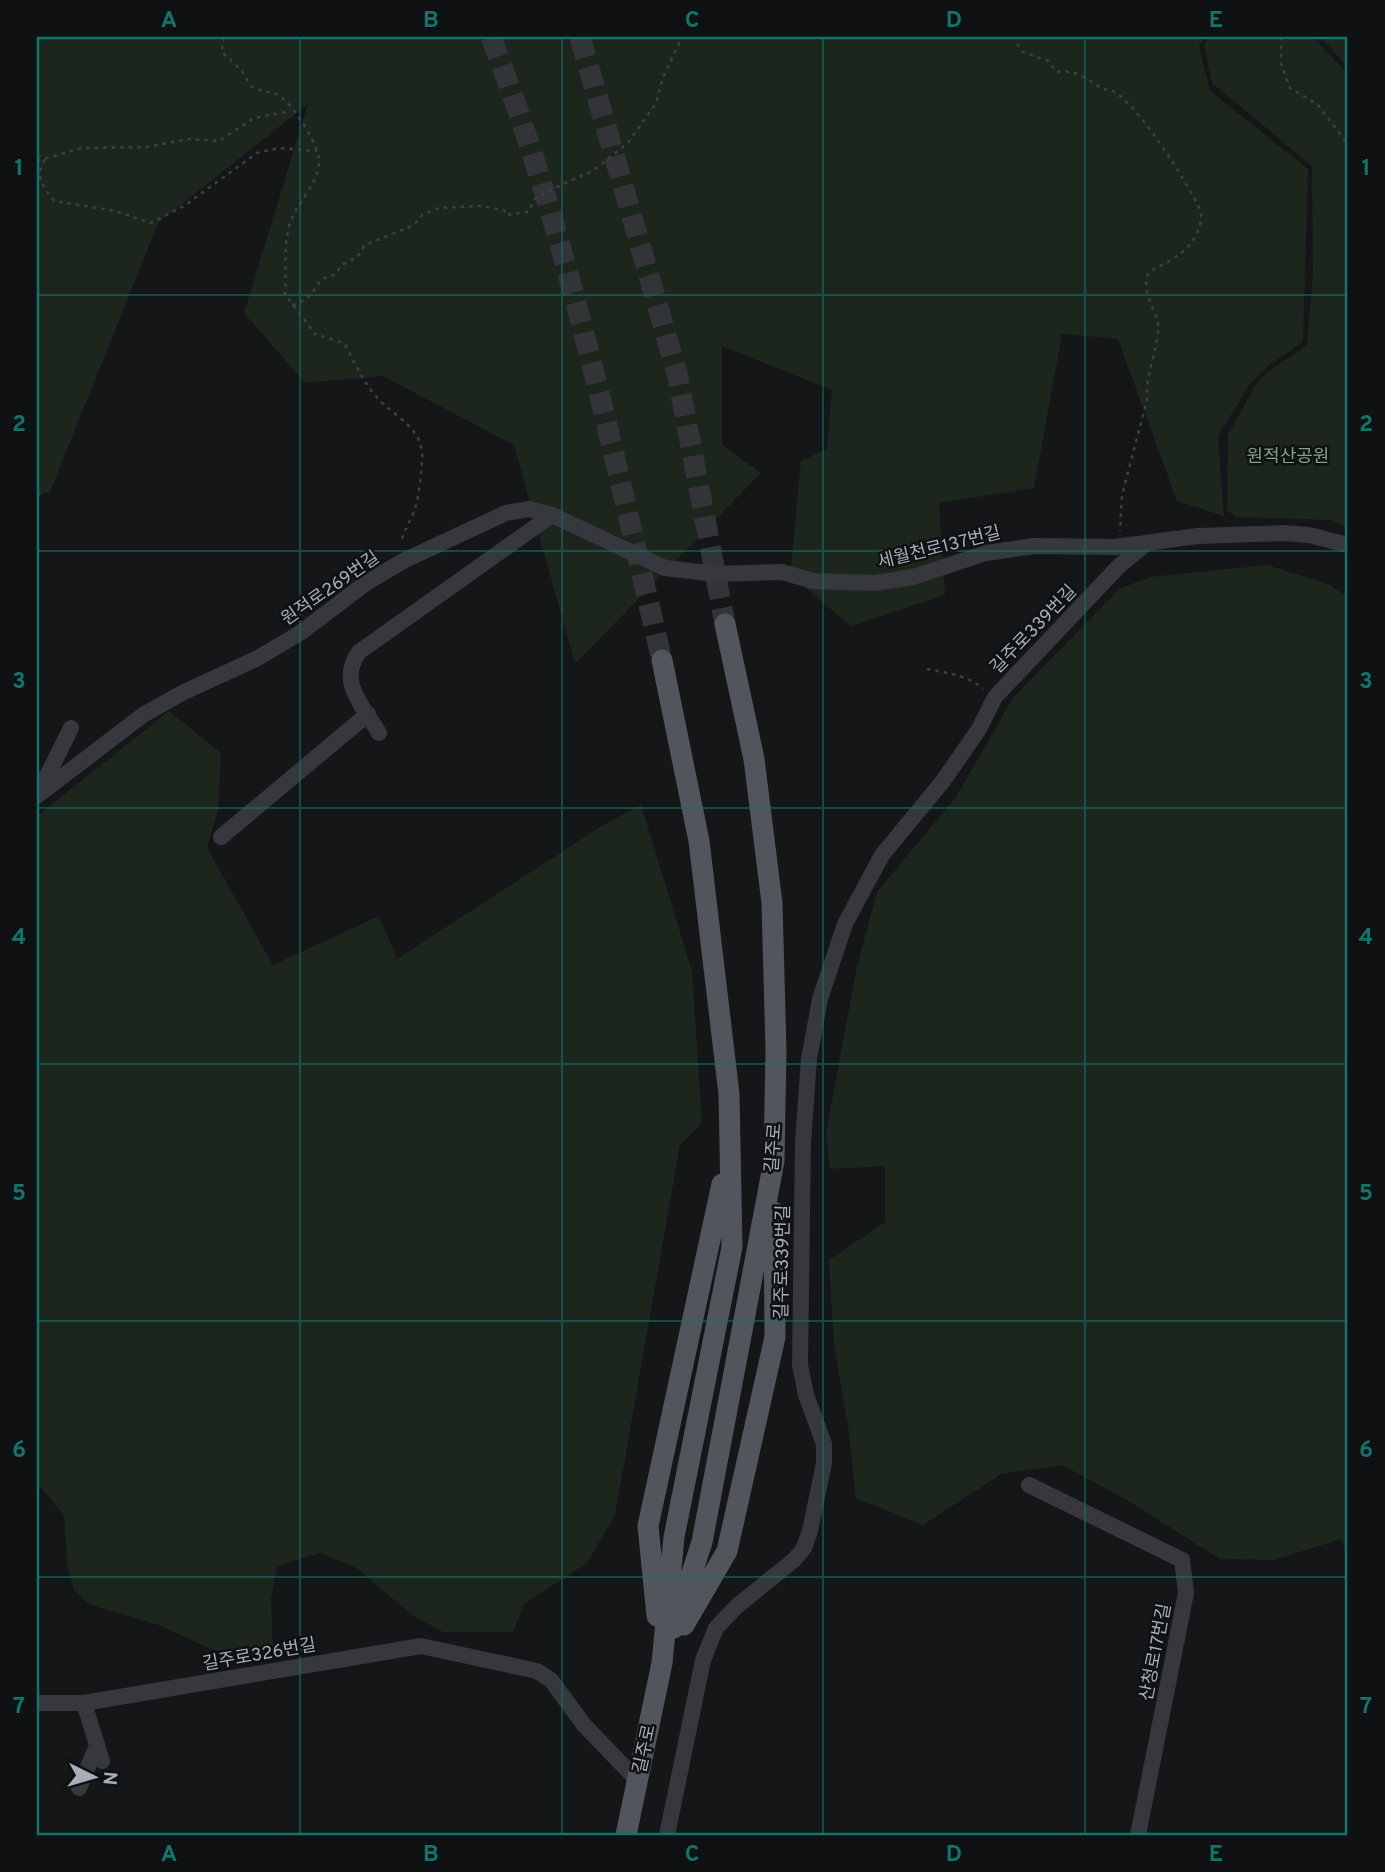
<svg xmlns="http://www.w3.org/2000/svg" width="1385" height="1872" font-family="Overpass,'Noto Sans KR',sans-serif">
<rect width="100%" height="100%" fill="#151618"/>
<path fill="#1d261d" d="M37,37H1206L1199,46L1210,91L1308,169L1303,342L1268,366L1250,384L1218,436L1224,516L1177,501L1118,339L1062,334L1034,488L939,503L945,595L851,626L790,575L801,461L827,449L832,390L722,346V445L761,473L575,664L514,445L383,376L305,383L244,313L308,104L158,223L50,492L37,494Z
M1210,37H1313L1348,74V529L1331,520L1235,517L1227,510L1228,435L1254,387L1265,374L1307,345L1313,272L1312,166L1212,83L1204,45Z
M1320,37H1348V67Z
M1267,565L1328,584L1348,597V1557L1341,1539L1274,1560L1220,1559L1127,1500L1062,1465L1001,1474L923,1525L856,1498L848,1425L834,1346L829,1260L885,1222V1166L830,1169L826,1133L857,966L877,892L956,797L1013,698L1119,589L1150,577Z
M169,711L221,753L218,810L207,848L273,965L379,916L397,959L600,827L641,805L692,971L702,1123L680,1145L615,1515L587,1563L524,1604L513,1632H443L412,1615L357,1568L320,1553L277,1566L271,1599L273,1652L228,1657L159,1625L91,1605L74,1591L67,1565L64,1515L37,1483V816Z"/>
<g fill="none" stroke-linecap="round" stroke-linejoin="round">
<path stroke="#323438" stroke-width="21" stroke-dasharray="21 10" stroke-linecap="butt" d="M491,37C569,238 612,450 662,660
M580,37L677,373L725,624"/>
<path stroke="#3c3f44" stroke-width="2.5" stroke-dasharray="3.5 5" stroke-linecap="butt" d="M223,37L222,52L242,71L251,86C259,91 268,91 276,94C291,100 322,148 319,165C316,186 297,203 290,223C283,243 287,272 285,294L315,334L344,343C354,361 361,378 374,394C392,417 425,426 422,461C421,476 419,495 415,509C411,521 403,530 401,544
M1012,37L1023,52L1048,61L1057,72C1074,69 1088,79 1101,88C1103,90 1107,89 1110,90C1132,97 1179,170 1190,191C1195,201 1203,210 1201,221C1195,250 1173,259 1149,272C1141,289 1152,303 1157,319C1163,338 1144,376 1147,400L1122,495L1120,531
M1281,37V64L1290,88L1317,104L1348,144
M37,155L45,160
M45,160C34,177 43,185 54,201L116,211L150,223L184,206L257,153L279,148L317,151
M37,161L82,148L146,147L189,139L219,141L254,118L291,111
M292,305C307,302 314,292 321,279L334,275L342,265L357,257L365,245L414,225L422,215L439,208L480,206L504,210L506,215L528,212L535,199L546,192L594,170L628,143L656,103L663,77L682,37
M37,494H43
M927,669C947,673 968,675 983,689"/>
<path stroke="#36383d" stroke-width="16" d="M379,733C363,706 337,682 359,652L552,515
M41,788L71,728
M37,796L143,715L182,693L258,658L300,633L366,583L403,561L506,513L529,509L552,515L665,568L715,574L782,572L813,581L874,583L913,577L986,553L1034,546L1115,547L1198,536L1284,533L1309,535L1348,545
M221,837L368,714
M1029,1485L1182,1560L1186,1593L1138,1835
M37,1703H84L421,1646L537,1671L551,1680L584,1725L638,1781
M84,1703L102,1761
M79,1788L97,1746
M667,1835L703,1660L716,1628L737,1606L794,1560L804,1548L810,1531L824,1463V1444L806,1395L800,1365L803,1143L809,1059L820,999L845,924L882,855L943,781L979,729L995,697L1119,566L1147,543"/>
<path stroke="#52555c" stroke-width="21" d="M657,1616L648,1526L722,1184
M684,1625L727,1551L775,1337L774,1212
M674,1628L702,1542L774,1161L776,1050L772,903L754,759L725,624
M626,1835L662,1663L674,1537L732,1247L729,1094L699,841L662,660"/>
</g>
<path fill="none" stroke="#0f766e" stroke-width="2" stroke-opacity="0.55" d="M300,37V1835M562,37V1835M823,37V1835M1085,37V1835M37,295H1348M37,551H1348M37,808H1348M37,1064H1348M37,1321H1348M37,1577H1348"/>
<g text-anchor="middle" stroke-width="5" stroke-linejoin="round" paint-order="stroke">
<g font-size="18" fill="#7ea57c" stroke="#101113">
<text x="1288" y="462">원적산공원</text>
</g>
<g font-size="18" fill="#a6aeb9" stroke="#101113">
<text transform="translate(939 547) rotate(-14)" y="6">세월천로137번길</text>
<text transform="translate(330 588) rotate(-35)" y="6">원적로269번길</text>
<text transform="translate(1033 629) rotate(-46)" y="6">길주로339번길</text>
<text transform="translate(773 1148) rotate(-86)" y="6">길주로</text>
<text transform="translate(782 1262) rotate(-89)" y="6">길주로339번길</text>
<text transform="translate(1155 1652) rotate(-79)" y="6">산청로17번길</text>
<text transform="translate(259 1654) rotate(-10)" y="6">길주로326번길</text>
<text transform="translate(644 1749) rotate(-78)" y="6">길주로</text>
</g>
</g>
<rect width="1385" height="1872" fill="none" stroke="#101113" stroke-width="77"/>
<g transform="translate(94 1777) rotate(95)" stroke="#101113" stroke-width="5" paint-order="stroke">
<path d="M0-5L12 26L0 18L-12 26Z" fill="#a6aeb9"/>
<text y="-10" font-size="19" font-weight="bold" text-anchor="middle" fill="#a6aeb9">N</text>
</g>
<rect x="38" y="38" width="1308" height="1796" fill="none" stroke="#0f766e" stroke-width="2.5"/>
<g font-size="23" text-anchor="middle" font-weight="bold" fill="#0f766e">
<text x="169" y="27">A</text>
<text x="431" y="27">B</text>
<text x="692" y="27">C</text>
<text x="954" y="27">D</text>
<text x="1216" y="27">E</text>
<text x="19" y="175">1</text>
<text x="1366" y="175">1</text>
<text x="19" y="431">2</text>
<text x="1366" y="431">2</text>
<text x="19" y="688">3</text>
<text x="1366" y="688">3</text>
<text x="19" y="944">4</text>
<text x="1366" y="944">4</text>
<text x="19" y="1200">5</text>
<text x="1366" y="1200">5</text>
<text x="19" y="1457">6</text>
<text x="1366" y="1457">6</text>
<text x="19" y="1713">7</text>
<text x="1366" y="1713">7</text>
<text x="169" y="1861">A</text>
<text x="431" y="1861">B</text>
<text x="692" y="1861">C</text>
<text x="954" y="1861">D</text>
<text x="1216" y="1861">E</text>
</g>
</svg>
